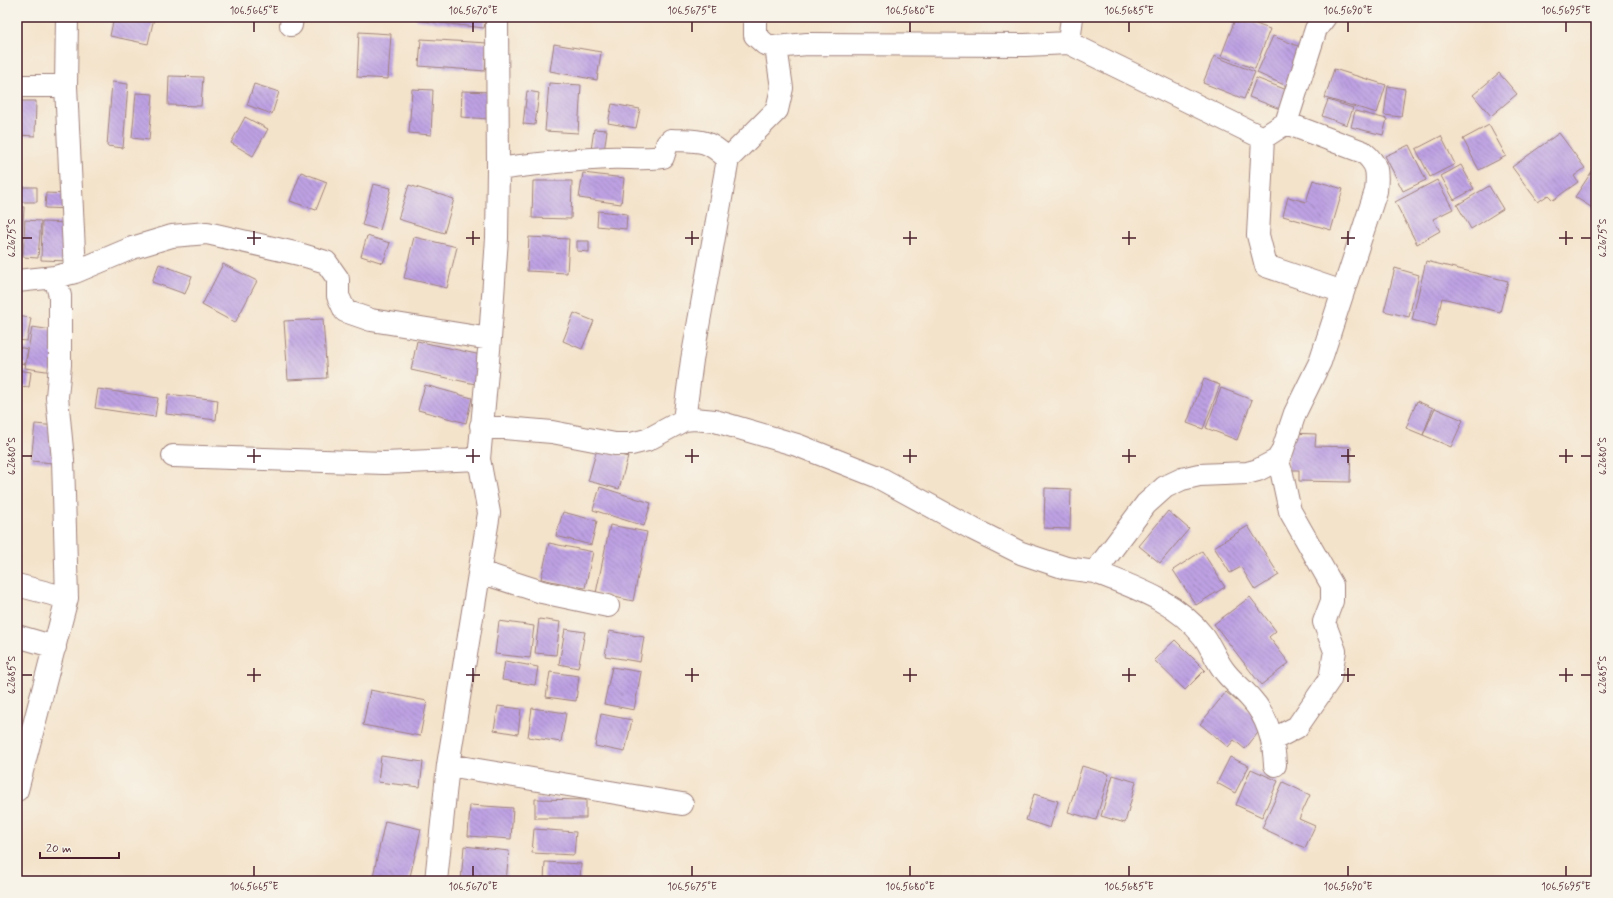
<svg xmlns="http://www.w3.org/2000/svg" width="1613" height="898" font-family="Mynerve,sans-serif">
<defs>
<pattern id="building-back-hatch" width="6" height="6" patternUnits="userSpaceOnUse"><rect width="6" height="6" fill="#bda1e3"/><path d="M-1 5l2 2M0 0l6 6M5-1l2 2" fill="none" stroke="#9c83b8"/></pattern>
</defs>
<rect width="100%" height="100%" fill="#f7f3e8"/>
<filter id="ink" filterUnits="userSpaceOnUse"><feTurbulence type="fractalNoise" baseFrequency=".025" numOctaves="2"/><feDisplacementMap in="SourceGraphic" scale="8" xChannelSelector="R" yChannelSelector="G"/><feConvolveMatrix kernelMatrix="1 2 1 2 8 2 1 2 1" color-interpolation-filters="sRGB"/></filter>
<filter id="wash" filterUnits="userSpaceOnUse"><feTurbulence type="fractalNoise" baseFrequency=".012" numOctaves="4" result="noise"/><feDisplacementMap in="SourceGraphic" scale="16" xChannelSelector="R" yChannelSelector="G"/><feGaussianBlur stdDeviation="0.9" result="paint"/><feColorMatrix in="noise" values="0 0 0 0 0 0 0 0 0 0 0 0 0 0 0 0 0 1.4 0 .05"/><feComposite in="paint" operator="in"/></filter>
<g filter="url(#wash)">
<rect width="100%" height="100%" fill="#f4e3cb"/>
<g id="blocks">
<path fill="url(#building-back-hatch)" d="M114,17L154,18L148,44L110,36Z
M417,17H486L484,28L416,20Z
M1236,17L1270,29L1255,69L1221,56Z
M359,32L391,34L388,79L357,77Z
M1273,36L1305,49L1289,87L1257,73Z
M421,39L487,43L485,71L419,66Z
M554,44L601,52L597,80L550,71Z
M1214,56L1255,72L1244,99L1203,83Z
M1334,69L1386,85L1377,113L1325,98Z
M1499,73L1517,94L1491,116L1473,95Z
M169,76L203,77L201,106L168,105Z
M1256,78L1292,92L1285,111L1249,97Z
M112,82L128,84L123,148L107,146Z
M549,83L581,85L578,133L545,131Z
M254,84L279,92L272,114L247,105Z
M1388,86L1405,89L1401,117L1384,115Z
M412,89L433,90L431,135L409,133Z
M462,91L491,92L489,119L461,117Z
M527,91L539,93L535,125L523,124Z
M136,93L153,94L149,140L132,138Z
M1328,100L1353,108L1347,125L1322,116Z
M17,101H36L35,136L17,135Z
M612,104L640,109L636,128L608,123Z
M1355,111L1387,119L1383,135L1351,127Z
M245,117L268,129L253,156L231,143Z
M1489,125L1506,156L1479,170L1463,139Z
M594,129L607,130L604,152L591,150Z
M1559,133L1585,168L1574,176L1578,182L1553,200L1548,195L1538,202L1512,167Z
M1441,136L1455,164L1430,177L1416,149Z
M1409,145L1426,180L1403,191L1385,156Z
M1461,165L1474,189L1454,200L1441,176Z
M1596,165V206L1594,209L1575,197Z
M301,172L327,182L316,210L290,201Z
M583,173L624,178L621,204L579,198Z
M1313,180L1343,189L1331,230L1283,216L1288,197L1306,202Z
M1437,180L1453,209L1433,219L1440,231L1417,244L1395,202Z
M533,181H572L571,219L532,218Z
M373,184L391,188L380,230L362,225Z
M409,185L454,199L444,233L398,219Z
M1489,186L1503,209L1471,229L1457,205Z
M17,187H37V202H17Z
M46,193L70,194V209L45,208Z
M17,207H24L21,258L17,257Z
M598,211L627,214L626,229L597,226Z
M25,220L41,221L38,258L23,257Z
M42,222L71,223L70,261L41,260Z
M367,236L390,243L383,263L361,256Z
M414,237L457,247L447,288L404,278Z
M529,237L569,239L567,273L527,271Z
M577,241H589V252L577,251Z
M1426,261L1508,281L1500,312L1442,298L1436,326L1412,320Z
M159,264L192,276L185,294L152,282Z
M223,264L257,281L235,323L202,305Z
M1395,268L1419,275L1409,317L1384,311Z
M574,313L594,321L582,349L563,341Z
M17,316L31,318L27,341L17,340Z
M323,319L327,378L288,380L284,321Z
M32,327L59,331L53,372L25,368Z
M417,341L481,355L475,384L411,370Z
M17,347L28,349L25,364L17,362Z
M17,370L31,372L29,387L17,386Z
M1204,379L1220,385L1203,429L1187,423Z
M425,385L472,398L466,423L418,410Z
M1221,388L1252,400L1237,440L1206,428Z
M98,389L158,398L155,417L95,408Z
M168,394L218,400L216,420L166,414Z
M1417,401L1433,408L1423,435L1406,428Z
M1435,408L1463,420L1451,447L1423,435Z
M35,424L57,426L53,463L31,461Z
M1289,433L1316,434L1315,446L1351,447L1350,482L1299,481V470H1288Z
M597,449L628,457L619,489L588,481Z
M600,487L651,503L644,526L593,510Z
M1045,488L1071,489L1070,529L1044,528Z
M1168,511L1189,529L1160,563L1139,546Z
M563,512L597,521L591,545L556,536Z
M610,525L647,532L633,601L596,593Z
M1248,526L1279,575L1255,590L1241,567L1230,573L1214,547Z
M549,543L593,552L585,588L541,579Z
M1202,551L1225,587L1196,605L1173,570Z
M1250,597L1276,631L1269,637L1289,663L1261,685L1214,624Z
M539,619L560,622L556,655L535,653Z
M499,621L534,626L530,658L495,654Z
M565,629L585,632L578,668L559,664Z
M609,631L644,637L640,662L605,656Z
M1175,640L1205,670L1185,690L1154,660Z
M505,661L538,667L535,685L502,680Z
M612,667L641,672L634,710L604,704Z
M550,672L579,676L576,701L546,697Z
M370,690L427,701L420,736L363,725Z
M1226,692L1265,724L1245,749L1234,740L1228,747L1200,724Z
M498,706L521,709L518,734L494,730Z
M532,708L566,713L561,742L528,737Z
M601,714L632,720L625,752L595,746Z
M381,756L423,762L420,787L378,782Z
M1230,757L1249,766L1235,793L1217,783Z
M1082,766L1109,774L1096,820L1068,812Z
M1251,769L1278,781L1262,817L1236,805Z
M1113,775L1136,782L1125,823L1101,816Z
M1283,782L1310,795L1299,819L1315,826L1305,848L1262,828Z
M1034,794L1058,801L1050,828L1026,820Z
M535,799L586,800V818H535Z
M470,805L513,808L511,839L468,836Z
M385,821L421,829L409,881H372Z
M534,829L576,832L574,855L532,853Z
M464,846L509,851L506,881H461Z
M545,862L581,864L580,881H544Z"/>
</g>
</g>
<g filter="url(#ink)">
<use href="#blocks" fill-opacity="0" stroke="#9f817b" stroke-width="1"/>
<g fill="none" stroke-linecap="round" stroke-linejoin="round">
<g stroke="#9f817b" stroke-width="24">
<path id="street" d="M67,17L66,86L75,272
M291,25L292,17
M1069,43L1072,17
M17,86H66
M1286,123L1316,29L1325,17
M1263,138L1258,235L1266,266L1343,292
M498,169C535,164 571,160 608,158C626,157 645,160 663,157L667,144L671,140C700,141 706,138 728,159
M17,281L55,277L75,272L132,248L172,236L207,233L299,254L326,262L338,279V296L345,311L371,320L490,339
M684,420L692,360L728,159L777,110L782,88L776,47
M481,426L552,432L615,444H631L647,440L684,420L694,419L715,421L797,445L876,476L973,529L1021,553L1066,568L1095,572L1146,504L1165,487L1182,479L1199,475L1247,473L1258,470L1277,460L1282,452L1295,413L1320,362L1376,191C1378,172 1378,164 1363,152L1286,123L1263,138L1069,43L1025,45L807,44L776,47L765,44L755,35V17
M173,456L384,463L479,459
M480,572L542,592L608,606
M1095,572C1136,588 1176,601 1204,637C1212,648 1217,663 1226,673C1234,683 1244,690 1252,700C1268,718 1274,741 1275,765
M17,585L67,598
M17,636L55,647
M1272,740L1297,727L1330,679L1335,651L1324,622L1332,601V585L1290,511L1282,474L1277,460
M448,765L682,804
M17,790L67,598L63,460L57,397L60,365V296L55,277
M436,881L448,765L489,513L479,459L490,339L497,238L498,169L497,17"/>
</g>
<use href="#street" stroke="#fff" stroke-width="22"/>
</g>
</g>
<path fill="none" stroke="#4a1f2b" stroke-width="1.5" d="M254,22V32M473,22V32M692,22V32M910,22V32M1129,22V32M1348,22V32M1566,22V32M254,231V245M473,231V245M692,231V245M910,231V245M1129,231V245M1348,231V245M1566,231V245M22,238H32M247,238H261M466,238H480M685,238H699M903,238H917M1122,238H1136M1341,238H1355M1559,238H1573M1581,238H1591M254,449V463M473,449V463M692,449V463M910,449V463M1129,449V463M1348,449V463M1566,449V463M22,456H32M247,456H261M466,456H480M685,456H699M903,456H917M1122,456H1136M1341,456H1355M1559,456H1573M1581,456H1591M254,668V682M473,668V682M692,668V682M910,668V682M1129,668V682M1348,668V682M1566,668V682M22,675H32M247,675H261M466,675H480M685,675H699M903,675H917M1122,675H1136M1341,675H1355M1559,675H1573M1581,675H1591M254,866V876M473,866V876M692,866V876M910,866V876M1129,866V876M1348,866V876M1566,866V876"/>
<rect width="1613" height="898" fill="none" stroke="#f7f3e8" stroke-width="44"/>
<path d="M40 852v6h79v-6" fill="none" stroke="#4a1f2b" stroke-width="2"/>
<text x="46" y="852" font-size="12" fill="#4a1f2b" stroke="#f7f3e8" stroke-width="3" paint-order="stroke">20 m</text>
<rect x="22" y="22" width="1569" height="854" fill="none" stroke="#4a1f2b" stroke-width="1.5"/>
<g font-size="10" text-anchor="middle" fill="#4a1f2b">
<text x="254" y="14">106.5665°E</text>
<text x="473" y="14">106.5670°E</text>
<text x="692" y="14">106.5675°E</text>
<text x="910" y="14">106.5680°E</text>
<text x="1129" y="14">106.5685°E</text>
<text x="1348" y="14">106.5690°E</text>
<text x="1566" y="14">106.5695°E</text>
<text transform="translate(11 238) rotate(-90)" y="4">6.2675°S</text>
<text transform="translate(1602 238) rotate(-90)" y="4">6.2675°S</text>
<text transform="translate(11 456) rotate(-90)" y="4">6.2680°S</text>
<text transform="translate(1602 456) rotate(-90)" y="4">6.2680°S</text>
<text transform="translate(11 675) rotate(-90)" y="4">6.2685°S</text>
<text transform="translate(1602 675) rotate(-90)" y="4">6.2685°S</text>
<text x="254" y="890">106.5665°E</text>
<text x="473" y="890">106.5670°E</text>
<text x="692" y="890">106.5675°E</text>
<text x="910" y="890">106.5680°E</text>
<text x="1129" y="890">106.5685°E</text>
<text x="1348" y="890">106.5690°E</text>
<text x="1566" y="890">106.5695°E</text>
</g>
</svg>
